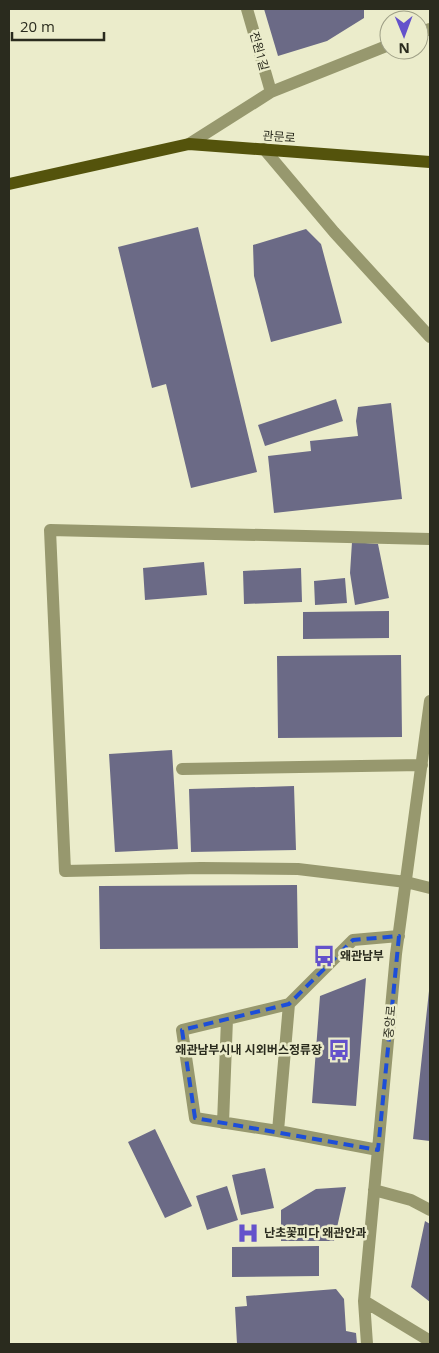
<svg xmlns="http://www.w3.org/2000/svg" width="439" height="1353" font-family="'Open Sans','Noto Sans KR',sans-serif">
<rect width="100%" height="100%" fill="#ebeccb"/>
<path fill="#6b6a86" d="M264,9H364V18L327,41L278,56Z
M198,227L257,472L191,488L166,384L152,388L118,247Z
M306,229L321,244L342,323L271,342L254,276L253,245Z
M336,399L343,421L265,446L258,425Z
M391,403L402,499L274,513L268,456L311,451L310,441L358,436L356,421L358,407Z
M352,542L378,544L389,598L355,605L350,573Z
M204,562L207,595L145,600L143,568Z
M301,568L302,602L244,604L243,571Z
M345,578L347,603L315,605L314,581Z
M389,611V638L303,639V612Z
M401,655L402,737L278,738L277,656Z
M172,750L178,849L115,852L109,754Z
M294,786L296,850L191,852L189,789Z
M297,885L298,948L100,949L99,886Z
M366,978L356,1106L312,1103L320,996Z
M429,991L430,992V1141L413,1139Z
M155,1129L192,1206L165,1218L128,1142Z
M265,1168L274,1208L241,1215L232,1175Z
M227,1186L238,1220L207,1230L196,1196Z
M346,1187L334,1241H281V1210L316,1189Z
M425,1221L430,1224V1302L411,1287Z
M319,1246V1276L232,1277V1247Z
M336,1289L344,1299L346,1331L356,1333L357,1344H237L235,1307L247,1306L246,1296Z"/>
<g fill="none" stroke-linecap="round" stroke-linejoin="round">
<path stroke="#97986e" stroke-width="12" d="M247,9L271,92
M419,33L430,29
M189,144L271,92L389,45
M264,149L334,232L430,337
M430,539L50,530L65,871L201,868L298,869L406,882L430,888
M182,769L422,765
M223,1123L227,1019
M278,1131L195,1118L182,1030L289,1004
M378,1150L278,1131L289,1004L353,940L399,936
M374,1190L411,1200L430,1210
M364,1301L430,1341
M367,1344L364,1301L396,954L430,701"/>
<path stroke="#54530c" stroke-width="12" d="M9,184L189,144L430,162"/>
</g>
<path fill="none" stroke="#1d4ed8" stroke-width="4" stroke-dasharray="10 6" stroke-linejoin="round" d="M399,936L378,1150L195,1118L182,1030L289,1004L353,940Z"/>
<defs>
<g id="bus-bare" transform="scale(1.725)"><path d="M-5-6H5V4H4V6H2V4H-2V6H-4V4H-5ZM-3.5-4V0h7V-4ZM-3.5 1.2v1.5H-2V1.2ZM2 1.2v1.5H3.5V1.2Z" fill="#6452cb" stroke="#ebeccb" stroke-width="2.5" paint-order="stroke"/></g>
<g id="hospital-bare" transform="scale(1.725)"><path d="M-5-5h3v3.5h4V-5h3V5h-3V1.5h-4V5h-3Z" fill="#6452cb" stroke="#ebeccb" stroke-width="2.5" paint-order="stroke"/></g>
</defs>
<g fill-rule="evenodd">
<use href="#bus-bare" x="324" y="956"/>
<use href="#bus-bare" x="339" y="1050"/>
<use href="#hospital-bare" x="248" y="1233"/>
</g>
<g text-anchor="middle" stroke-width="5" stroke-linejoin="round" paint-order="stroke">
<g font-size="12" fill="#2a2b1e" stroke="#ebeccb">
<text transform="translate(259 51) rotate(74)" y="4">전원1길</text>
<text transform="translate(279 137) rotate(4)" y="4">관문로</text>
<text transform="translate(390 1022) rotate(-85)" y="4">중앙로</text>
</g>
<g font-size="12" font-weight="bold" fill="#2a2b1e" stroke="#ebeccb" text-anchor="start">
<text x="340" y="960">왜관남부</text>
<text x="322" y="1054" text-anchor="end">왜관남부시내 시외버스정류장</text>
<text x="264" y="1237">난초꽃피다 왜관안과</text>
</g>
</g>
<rect width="439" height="1353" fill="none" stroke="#2a2b1e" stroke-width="20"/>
<g transform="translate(404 35) rotate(179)"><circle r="24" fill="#ebeccb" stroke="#9e9f86"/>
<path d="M0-4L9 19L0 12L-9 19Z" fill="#6452cb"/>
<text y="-8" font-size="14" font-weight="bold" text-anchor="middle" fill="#2a2b1e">N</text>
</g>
<path d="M12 32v8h92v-8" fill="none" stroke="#2a2b1e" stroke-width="2.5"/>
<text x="20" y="32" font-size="15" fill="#2a2b1e" stroke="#ebeccb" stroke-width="4" paint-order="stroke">20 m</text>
</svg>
